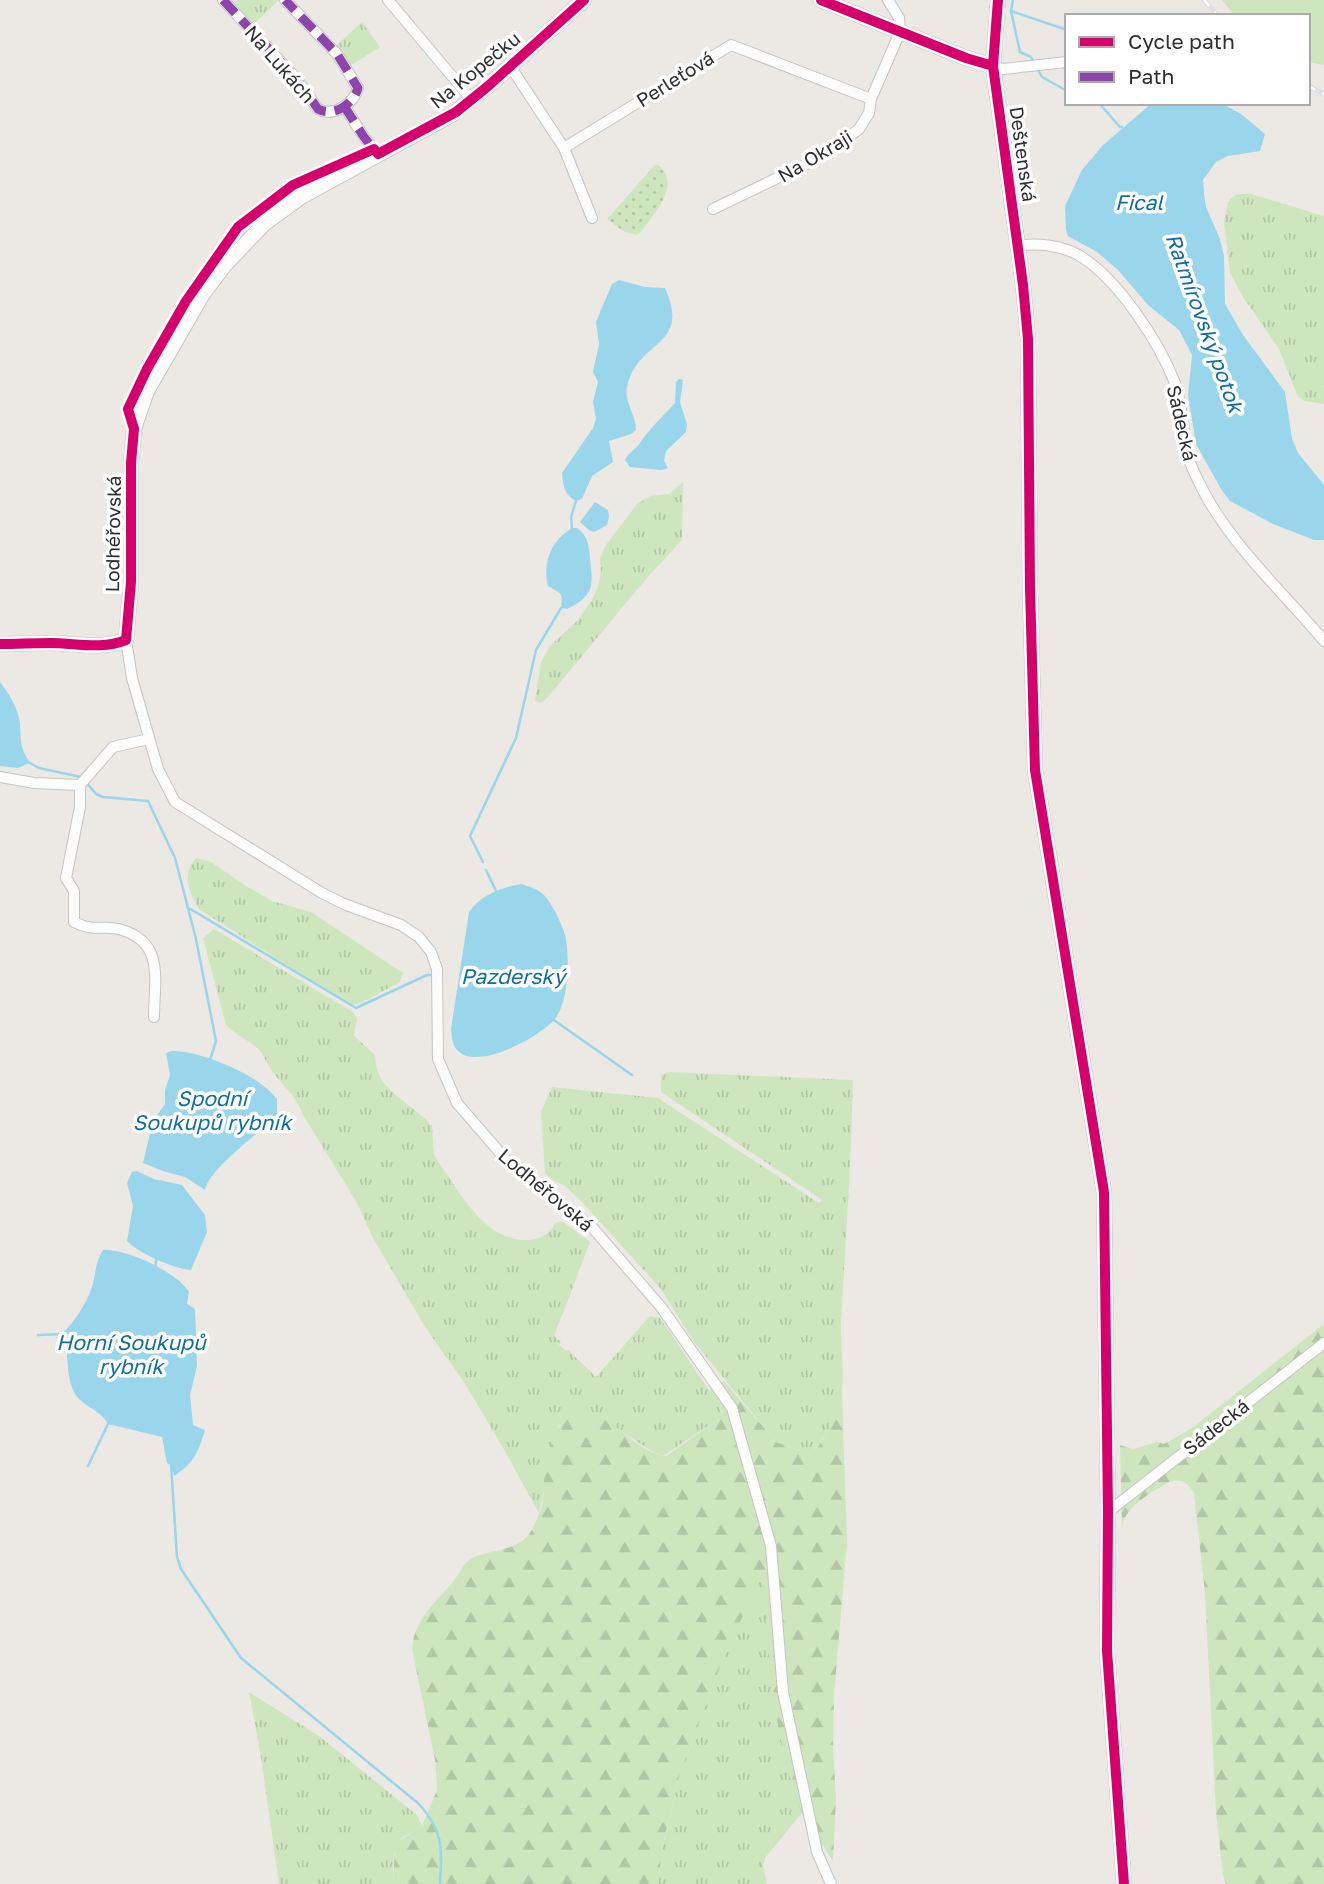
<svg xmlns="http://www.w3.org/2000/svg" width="1324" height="1884" font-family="'Golos Text',sans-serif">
<defs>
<pattern id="grass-tufts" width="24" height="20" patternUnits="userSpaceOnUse" patternTransform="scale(1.75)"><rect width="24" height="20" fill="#cee6be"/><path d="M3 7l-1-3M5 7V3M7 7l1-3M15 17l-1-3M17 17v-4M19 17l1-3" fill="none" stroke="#b1c6a4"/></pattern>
<pattern id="forest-firs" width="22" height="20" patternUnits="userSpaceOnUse" patternTransform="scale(1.75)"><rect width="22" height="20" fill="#cee6be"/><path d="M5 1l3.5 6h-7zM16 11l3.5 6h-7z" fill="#b1c6a4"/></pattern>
<pattern id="park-dots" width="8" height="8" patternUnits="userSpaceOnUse" patternTransform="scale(1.75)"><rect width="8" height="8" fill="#cee6be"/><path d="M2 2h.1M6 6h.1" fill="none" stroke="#b1c6a4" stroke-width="1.8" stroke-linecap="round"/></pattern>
</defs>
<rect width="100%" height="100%" fill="#ece8e4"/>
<path fill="url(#grass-tufts)" d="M237,0H279L253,25L233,4Z
M362,22L380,47L350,66L335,47Z
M1242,194H1251L1324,216V386H1322L1324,387V404L1305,401L1298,397L1279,349L1243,297L1230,273L1224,221L1228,202L1235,195Z
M683,482L682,540L645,580L548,697L541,703L535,701L541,662L550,646L577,621L592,600L598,587L601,573L600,558L606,545L637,504L650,496L669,494Z
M196,858L211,862L246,886L272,901L311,912L403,973L400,982L361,1003L350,1005L199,909C189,893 181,874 196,858Z
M214,929L353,1012L357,1018L354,1036L375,1055C375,1092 410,1100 432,1126L434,1154L439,1163C461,1194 486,1243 530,1240C541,1239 551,1233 555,1223L562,1221L590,1242L554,1336L561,1342L559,1345L565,1350H568L596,1377L650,1316L660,1318L719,1405L723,1416L663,1456C631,1445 591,1393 559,1426L539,1513L502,1446L464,1382L425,1327L373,1238L356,1201L303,1115C297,1096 281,1084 269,1067C266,1062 264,1056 261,1052C252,1041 236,1036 226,1025L203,938Z
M668,1072L853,1080C851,1161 846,1241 841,1321C840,1350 847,1383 838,1411C834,1423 819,1448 809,1455L776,1442L694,1342L661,1289L582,1202L565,1186L552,1180L545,1173L541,1112L552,1087L658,1098L819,1203L822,1200L661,1092V1075Z
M758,1581L763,1582L765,1589C768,1666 781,1739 802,1813L765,1858L763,1865L767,1884H658L663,1845L680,1773L723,1659Z
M249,1692L319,1736L417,1815L422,1826C415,1832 407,1834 402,1838C391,1847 394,1871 393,1884H279L260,1751Z"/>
<path fill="url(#forest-firs)" d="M1324,1324V1884H1226L1223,1875L1216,1812L1205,1593L1194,1493C1188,1483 1181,1478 1169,1482C1151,1493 1124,1506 1122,1529L1120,1445L1133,1449L1157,1442L1164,1444L1192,1428Z
M724,1381L776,1442L809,1455C827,1441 837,1414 842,1393L847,1541L834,1695L833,1748L836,1798L833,1861C823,1845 808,1828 801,1811C776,1744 767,1660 765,1589L763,1582L759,1581L723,1659L680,1773L663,1844L658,1884H393L395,1849L399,1841L422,1826L437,1790L435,1760L412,1649C414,1620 435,1603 452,1583C459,1575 464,1562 472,1558C491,1549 516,1552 530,1533C534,1527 538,1516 541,1509C545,1498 543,1484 545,1472C548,1453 555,1420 576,1414C606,1406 637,1455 666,1456L723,1416L722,1411L709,1390Z"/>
<path fill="url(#park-dots)" d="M658,165C683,184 653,215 641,232L636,235L623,231L607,219L654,166Z"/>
<path fill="#cee6be" d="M1222,0H1324V65L1308,62V16H1235Z"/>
<path fill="#99d6ec" d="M1152,103H1221L1241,114L1265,134L1260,151L1228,156L1216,162L1203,180L1204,194L1206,207L1220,239L1224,256L1225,304L1243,335L1285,392L1292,439L1298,453L1324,485V540H1314L1273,524L1230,501L1221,489L1196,444L1188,395L1192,355L1179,330L1148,305L1118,270L1097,252L1068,236L1066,229L1065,206L1082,170L1103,145Z
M619,280L645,287L665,288C692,348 637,339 627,387C624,402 636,415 636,430L631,434L609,441L613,462L592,476L582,499L576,501C564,495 563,485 562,473L593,428L596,419L593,402L598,382L593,372L599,344L596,322L612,284Z
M679,379L683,380L680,402L687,424L686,432L666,451L664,461L668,468L661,470L630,467L625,460C629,452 636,449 640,443C650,428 663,416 675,403L676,382Z
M595,502L608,510L609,517L607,525L594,532L589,530L580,522Z
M572,528H577C588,536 589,545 590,558C593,585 595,595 567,609L561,608C563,591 561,594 548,586C542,562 552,540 572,528Z
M0,682C10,695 18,708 20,724C21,742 20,747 30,763L18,768L0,766Z
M522,884C530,887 540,890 545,896C553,906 562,924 565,935C570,956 569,1003 554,1020C539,1037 477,1072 457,1050C452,1044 452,1037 451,1029L469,912C480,895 503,887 522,884Z
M172,1051C202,1051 259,1075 277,1099V1116C259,1133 209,1169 205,1190L185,1177L163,1171L143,1163L153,1121L165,1104V1090L170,1075L166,1053Z
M137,1171L154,1179L182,1185L205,1215L207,1232L191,1270C172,1268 140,1254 127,1241L133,1206L127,1183L132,1172Z
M103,1250C126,1248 177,1272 189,1292L187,1304L195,1309L197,1366L190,1395L193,1425L205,1430C198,1453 194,1463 174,1476L171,1465L167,1463L162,1437L108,1424C100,1408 80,1407 73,1390C65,1372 70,1351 62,1334C74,1322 86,1305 92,1287C96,1274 95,1262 103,1250Z"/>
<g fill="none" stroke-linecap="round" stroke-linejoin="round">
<path stroke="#99d6ec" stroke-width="2.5" d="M1013,0L1011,11L1067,30
M1011,11L1020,52L1031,57L1034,63
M1037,68L1042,77L1067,91
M1099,103L1120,127H1122
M572,528L571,517L576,501
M28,762L39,768L81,777
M86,782L96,794L103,797L148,801L175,858L196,939L216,1041L210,1060
M483,862L470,836L516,738L536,650L561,608
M486,870L496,891
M187,907L356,1008L427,975H432
M551,1018L632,1075
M155,1269L157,1255
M38,1335L62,1334
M171,1464L177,1557L181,1569L241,1658L419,1804C444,1832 442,1849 440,1884
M88,1466L108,1424"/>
<g stroke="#c5c4c5" stroke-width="12">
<path id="street" d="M223,0L296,78L318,109C334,118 354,103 358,88L337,54L285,0
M388,0L472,100
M510,66L564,148L731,45L871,99
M993,66L1003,69L1067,62
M344,106L364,137L378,154
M564,148L592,218
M713,209L821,157L859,129L869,113L871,99L900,32L899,18L888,0
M1018,246C1036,242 1064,246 1080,256C1118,279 1159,342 1175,383C1183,405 1182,429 1187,452C1190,467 1199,482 1206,496C1237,551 1284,593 1324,641
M126,640L132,678L158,769L175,802L322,893L344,904L401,925L419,937L431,952L437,969L438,1059L457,1103L508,1162L591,1226L661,1307L732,1408L771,1546L783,1692L817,1852L831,1884
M0,777L34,783L80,785L113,747L149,739
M80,785V807L66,878L74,891V922C95,933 104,924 122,930C165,943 154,981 154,1017
M1108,1512L1324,1343"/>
</g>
<g stroke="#c5c4c5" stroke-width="16">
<path id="secondary" d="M821,0L966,58L993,66
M998,0L993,66L1023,285L1028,339L1030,588L1035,770L1104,1192L1108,1512L1107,1651L1124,1884
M0,644C17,644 33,643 50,643C76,643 101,650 126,640L131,582V463L134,429L147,391L203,294L224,266L264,224L301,197L453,114L487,87L584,0"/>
</g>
<use href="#street" stroke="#fcfcfb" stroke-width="10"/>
<use href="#secondary" stroke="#fcfcfb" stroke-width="14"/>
<g stroke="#dfdfe1" stroke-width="5">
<path id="rail" d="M1204,0L1218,16
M1308,86L1324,94"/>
</g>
<use href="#rail" stroke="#fff" stroke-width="2.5" stroke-dasharray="8" stroke-linecap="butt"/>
<path stroke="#8e44ad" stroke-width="9" stroke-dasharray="18 9" stroke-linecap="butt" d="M223,0L296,78L318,109C334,118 354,103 358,88L337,54L285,0
M344,106L364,137L376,152"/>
<g stroke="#fff" stroke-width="15">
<path id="cycleway" d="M821,0L966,58L993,66
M998,0L993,66L1023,285L1028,339L1030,588L1035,770L1104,1192L1108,1512L1107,1651L1124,1884
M0,644C17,644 33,643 50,643C76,643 101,650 126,640L131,582V463L134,429L128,409L147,369L186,301L238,227L293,185L374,149L378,154L456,112L487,87L584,0"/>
</g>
<use href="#cycleway" stroke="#d6006c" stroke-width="10"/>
</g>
<g text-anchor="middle" stroke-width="7" stroke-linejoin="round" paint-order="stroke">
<g font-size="19" fill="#2e2e2e" stroke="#fff">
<text transform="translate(280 64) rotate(49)" y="7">Na Lukách</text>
<text transform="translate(475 70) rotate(-39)" y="7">Na Kopečku</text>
<text transform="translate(675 79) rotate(-32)" y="7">Perleťová</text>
<text transform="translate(1023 154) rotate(82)" y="7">Deštenská</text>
<text transform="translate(815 156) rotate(-31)" y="7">Na Okraji</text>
<text transform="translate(1182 423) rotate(77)" y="7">Sádecká</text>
<text transform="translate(113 534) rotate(-89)" y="7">Lodhéřovská</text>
<text transform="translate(546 1190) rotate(40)" y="7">Lodhéřovská</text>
<text transform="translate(1216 1427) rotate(-38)" y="7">Sádecká</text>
</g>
<g font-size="21" font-style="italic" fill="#0d6fa3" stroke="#fff">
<text x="1139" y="210">Fical</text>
<text transform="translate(1204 323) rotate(70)" y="7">Ratmírovský potok</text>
<text x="513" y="984">Pazderský</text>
<text x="212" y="1106">Spodní<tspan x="212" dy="24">Soukupů rybník</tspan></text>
<text x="131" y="1350">Horní Soukupů<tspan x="131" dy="24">rybník</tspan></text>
</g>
</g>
<rect x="1065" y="14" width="245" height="91" fill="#ffffff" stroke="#ababab" stroke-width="2"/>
<rect x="1079" y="37" width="35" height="10" fill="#d6006c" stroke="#ababab" stroke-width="2"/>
<text x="1128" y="49" font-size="21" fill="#2e2e2e">Cycle path</text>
<rect x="1079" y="72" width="35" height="10" fill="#8e44ad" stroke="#ababab" stroke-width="2"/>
<text x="1128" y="84" font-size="21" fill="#2e2e2e">Path</text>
</svg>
